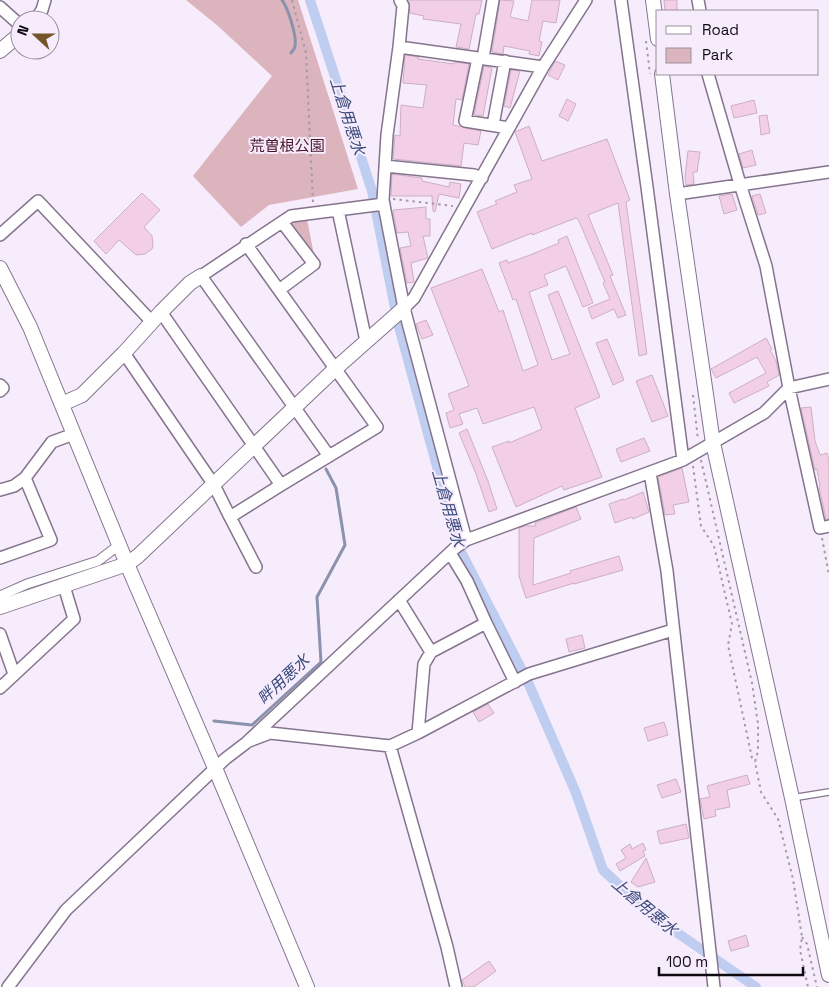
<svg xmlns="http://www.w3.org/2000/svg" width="829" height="987" font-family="'Space Grotesk','Noto Sans JP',sans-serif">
<rect width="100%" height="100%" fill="#f7ecfc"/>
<path fill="#dbb4bd" d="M186,0H298L358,189L269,205L241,227L193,176L272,76L218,26Z
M307,219L315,260L286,224L290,221Z"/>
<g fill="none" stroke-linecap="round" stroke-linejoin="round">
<path stroke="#8a92ad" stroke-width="3" d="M282,0C288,8 297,36 295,46C295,49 292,51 291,53
M214,721L252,725L321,662L317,597L345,545L336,488L326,469"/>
<path stroke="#bfcdf0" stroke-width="10" d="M310,0L372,191L398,323L459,548L527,680L576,793L603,870L634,899L679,934L756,987"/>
</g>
<path fill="#f3cfe7" stroke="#ccafc2" d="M409,0H482L479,14H476L469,49L456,47L461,24L423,19L424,16L410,13Z
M500,0L514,1L510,17L528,21L532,0H560L556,23L543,21L539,41L542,42L539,56L529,54L530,51L504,46L503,54L492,52Z
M664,0H677V11H665Z
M405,55L419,57L418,59L454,64L455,62L469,64L462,100L456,99L453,125L481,131L478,145L464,143L461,166L393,159L395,135L400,136L401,105L423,108L426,88L427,85L403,83Z
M555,61L565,65L558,80L548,75Z
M484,66L492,68L483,116L474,115Z
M511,70L520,71L510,108L504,106Z
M567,99L576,104L568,121L559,116Z
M754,100L757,113L734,118L731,106Z
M767,115L770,133L761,135L759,116Z
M529,126L542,161L607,139L630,200L626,202L647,354L639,356L618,203L588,215L613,275L610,276L626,315L618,318L614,309L592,319L588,308L610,299L603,283L605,282L578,219L576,218L532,235V233L492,249L477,212L497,204L495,201L517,192L514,185L532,179L515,132Z
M752,150L756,165L743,168L739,154Z
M688,151L700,152L697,172H693L694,184L686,185L685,177Z
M392,174L422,178V181L449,187L450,182L461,184L459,198L439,194L435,212L433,211L432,196H391Z
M142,193L160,210L144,227L152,236L153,245L152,249L145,254L136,255L119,240L106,254L94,241Z
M732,194L737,210L724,214L719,196Z
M760,194L766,213L758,215L752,196Z
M426,207V219H430V236H423L428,258L411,263L414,282L407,283L400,248L411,246L408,232L397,233L393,210Z
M567,236L593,303L583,307L566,266L544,275L548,285L529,292L552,360L570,354L548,295L558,291L581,349L600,397L575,408L602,477L564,490L562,486L516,507L492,447L509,441V443L542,429L534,407L483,424L477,408L459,414L463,424L450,428L446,413L454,410L448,394L469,386L431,288L482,269L499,312L503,310L523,371L538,365L516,299L513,300L499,263L507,260L508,263L530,255L559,243L558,240Z
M426,320L433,335L422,339L416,324Z
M766,338L772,349L770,350L776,361L779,375L767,382L769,386L734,403L729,393L766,373L757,357L716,378L711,369Z
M607,339L624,380L613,385L596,343Z
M652,375L668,416L652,422L636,381Z
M811,407L815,441L820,455L827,453L829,461V519H826L819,487L820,486L817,469L815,470L801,408Z
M467,429L488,481L497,509L489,512L476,474L459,433Z
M644,438L650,451L621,462L616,449Z
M682,468L689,502L673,505L675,514L665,515L658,477Z
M643,492L649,512L633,519L632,517L615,523L609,504L623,499L624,500Z
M576,507L581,519L534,538L533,585L571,573L570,571L619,556L623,570L574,584V583L526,598L519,576V528L525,526H536L535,523Z
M582,635L585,648L569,652L566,639Z
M488,704L494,713L479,722L473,712Z
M664,722L668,735L648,741L644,728Z
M747,775L750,784L727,790L730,807L715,810L716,816L704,819L700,799L710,797L707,786Z
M676,779L681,792L662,798L657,785Z
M686,824L689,838L660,844L657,831Z
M643,843L646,850L643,851L645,856L620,871L616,864L626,858L621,850L630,844L632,849Z
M646,858L655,882L638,887L631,882Z
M746,935L749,946L731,951L728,941Z
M489,961L496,971L474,987H465L462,980Z"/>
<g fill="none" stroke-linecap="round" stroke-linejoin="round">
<g stroke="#85748d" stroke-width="8">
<path id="service" d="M792,798L829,792"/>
</g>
<g stroke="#85748d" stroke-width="11">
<path id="pedestrian" d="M0,596L27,584L98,561L119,545"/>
</g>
<g stroke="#85748d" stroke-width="14">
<path id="minor" d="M400,0L403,6L399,47L387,135L383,200L404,308L466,540
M621,0L647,187L683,460
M698,0L700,11
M0,7L20,25
M35,20L42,10L45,0
M399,47L478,58
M483,58L493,0
M708,74L740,184L766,266L789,388L820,528L829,526
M493,125L505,61
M509,128L465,121L478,58L543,67
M385,166L474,175L482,178
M677,194L829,172
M338,210L366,341
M0,235L38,201L152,322
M279,290L314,264L282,222
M404,308L414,298L543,67L586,0
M161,312L281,485
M124,353L214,485L230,517L281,485L377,427L246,244
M0,385L3,388L0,391
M329,456L201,276L291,216L384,204
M650,473L667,571L714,987
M0,490L14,486L25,478L52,442L74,434
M230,517L256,567
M450,553L467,581L486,623L515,682
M0,558L51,540L25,478
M399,600L431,652L424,664L418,733
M0,634L14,674
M431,652L486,623
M0,688L74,619L64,586
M249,741L270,733L390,746L418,733L529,674L673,630
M390,746L447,947L456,987
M8,987L66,910L225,759L246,743L455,548L466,540L683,460L764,413L789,388L829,379"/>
</g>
<g stroke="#85748d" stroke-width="16">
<path id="tertiary" d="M653,0L658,39
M0,51L20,34
M662,74L677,194L713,443L792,798L829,975
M0,268L30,327L127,564L215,768L307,987
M62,404L82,395L124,353L161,312L190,283L201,276
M0,607L127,564L138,556L335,369L404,308"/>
</g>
<path stroke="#a399a7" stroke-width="2" stroke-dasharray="2.5 4" stroke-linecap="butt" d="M292,0L306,53L313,203
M646,41L650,74
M393,199L453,206
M693,395L698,440
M701,460L752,683L758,724V751L755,762L761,792L778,819L793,879L802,937L800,950L808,987
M693,466L701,526L714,546L732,624L728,645L752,758L755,762
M822,538L829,575
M802,937L807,944L817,987"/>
<use href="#service" stroke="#fff" stroke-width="5.5"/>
<use href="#pedestrian" stroke="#fff" stroke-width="9"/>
<use href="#minor" stroke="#fff" stroke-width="11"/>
<use href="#tertiary" stroke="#fff" stroke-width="14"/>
</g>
<g text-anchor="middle" stroke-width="4" stroke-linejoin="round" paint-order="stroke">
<g font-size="15" fill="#471326" stroke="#f7ecfc">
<text x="287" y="151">荒曽根公園</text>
</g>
<g font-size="16" font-style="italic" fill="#3d4d7d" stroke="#f7ecfc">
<text transform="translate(348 116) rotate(72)" y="6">上倉用悪水</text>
<text transform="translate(449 508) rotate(74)" y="6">上倉用悪水</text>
<text transform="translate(283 679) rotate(-43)" y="6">畔用悪水</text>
<text transform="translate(645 906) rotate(40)" y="6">上倉用悪水</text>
</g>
</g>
<rect x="656" y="10" width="162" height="65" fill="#f7ecfc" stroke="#9a919e"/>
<rect x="666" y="26" width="25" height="8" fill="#ffffff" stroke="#9a919e"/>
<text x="702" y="35" font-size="15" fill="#0f0912">Road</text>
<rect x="666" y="48" width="25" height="15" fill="#dbb4bd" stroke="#9a919e"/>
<text x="702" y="60" font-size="15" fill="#0f0912">Park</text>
<g transform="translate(35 35) rotate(291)"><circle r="24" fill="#f7ecfc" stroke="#9a919e"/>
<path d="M0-4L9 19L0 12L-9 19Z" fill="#74542a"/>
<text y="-8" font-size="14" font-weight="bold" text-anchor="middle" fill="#0f0912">N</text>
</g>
<path d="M659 967v8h144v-8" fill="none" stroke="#0f0912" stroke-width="2.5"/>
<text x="666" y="967" font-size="15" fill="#0f0912" stroke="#f7ecfc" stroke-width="4" paint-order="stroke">100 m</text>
</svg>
